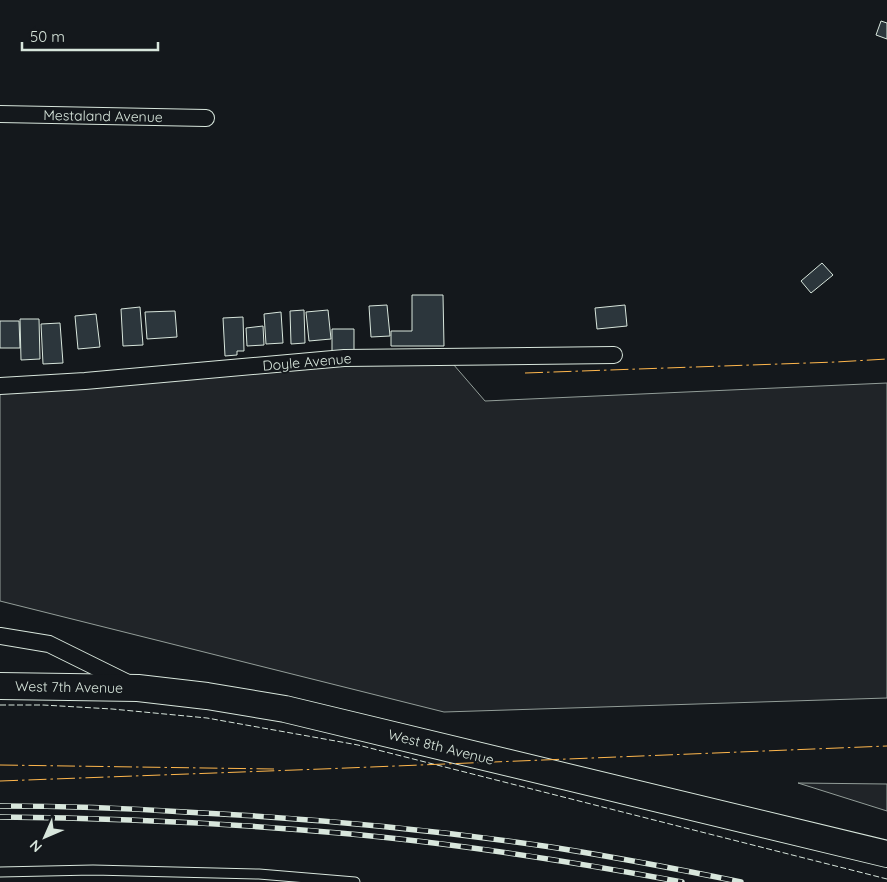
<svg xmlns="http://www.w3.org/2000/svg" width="887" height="882" font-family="Quicksand,sans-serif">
<rect width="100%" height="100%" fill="#14181c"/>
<path fill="#202428" stroke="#939e99" d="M447,357L485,401L887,383V698L444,712L0,601V383Z
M798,783L887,784V811Z"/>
<path fill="#2c363c" stroke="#d8e6dc" d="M881,21L887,23V39L876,35Z
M822,263L833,275L811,293L801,281Z
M412,295H443L444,346H391V331H412Z
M387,305L390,336L371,337L369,306Z
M625,305L627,326L597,329L595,308Z
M140,307L143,345L123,346L121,309Z
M304,310L305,343L291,344L290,311Z
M328,310L331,339L309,341L306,312Z
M175,311L177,337L147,339L145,312Z
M281,312L283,343L266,344L264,314Z
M96,314L100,347L78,349L75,316Z
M243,317L244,351H237V355L225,356L223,318Z
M20,319H39L40,359L21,360Z
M0,321H19L20,348H0Z
M60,323L63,363L43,364L41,324Z
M263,326L264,345L247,346L246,328Z
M332,329H354V351H332Z"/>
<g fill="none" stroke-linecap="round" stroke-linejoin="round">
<g stroke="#d8e6dc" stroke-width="11">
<path id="service" d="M0,872L93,870L259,874L355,882"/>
</g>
<g stroke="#d8e6dc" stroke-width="18">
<path id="minor" d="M0,114L206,118
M0,386L85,381L344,358L614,355
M0,636L49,644L130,684"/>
</g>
<g stroke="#d8e6dc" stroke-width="28">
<path id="primary" d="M0,686L138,688L207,696L285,709L887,854"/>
</g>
<use href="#service" stroke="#14181c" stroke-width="9"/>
<use href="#minor" stroke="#14181c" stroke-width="16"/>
<use href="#primary" stroke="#14181c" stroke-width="26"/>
<g stroke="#d8e6dc" stroke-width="5.5">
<path id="rail" d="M0,806C62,806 124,808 185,812C308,818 430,829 551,847C614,857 678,869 741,882
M0,817C113,818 226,823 339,833C454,843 569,861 682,882"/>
</g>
<use href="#rail" stroke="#14181c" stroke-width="4" stroke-dasharray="11" stroke-linecap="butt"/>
<path stroke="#d8e6dc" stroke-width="1" stroke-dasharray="6 2.5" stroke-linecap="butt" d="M0,705H43L112,709L207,718L358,745L887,879"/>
<path stroke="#ffb74d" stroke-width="1" stroke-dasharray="18 4 2.5 4" stroke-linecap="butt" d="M525,373L836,362L887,359
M0,765L274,769
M0,781L322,769L887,746"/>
</g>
<g text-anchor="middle" stroke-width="4" stroke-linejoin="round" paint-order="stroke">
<g font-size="14" fill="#d8e6dc" stroke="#14181c">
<text transform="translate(103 116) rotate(1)" y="5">Mestaland Avenue</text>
<text transform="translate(307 362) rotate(-5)" y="5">Doyle Avenue</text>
<text transform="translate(69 687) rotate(1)" y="5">West 7th Avenue</text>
<text transform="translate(441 747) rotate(14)" y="5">West 8th Avenue</text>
</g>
</g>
<g transform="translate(45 837) rotate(225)" stroke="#14181c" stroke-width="4" paint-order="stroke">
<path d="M0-4L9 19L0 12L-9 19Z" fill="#d8e6dc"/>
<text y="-8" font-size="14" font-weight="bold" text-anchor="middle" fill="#d8e6dc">N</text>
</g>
<path d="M22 42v8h136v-8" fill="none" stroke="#d8e6dc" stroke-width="2.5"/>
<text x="30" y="42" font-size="15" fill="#d8e6dc" stroke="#14181c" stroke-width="4" paint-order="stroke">50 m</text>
</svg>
